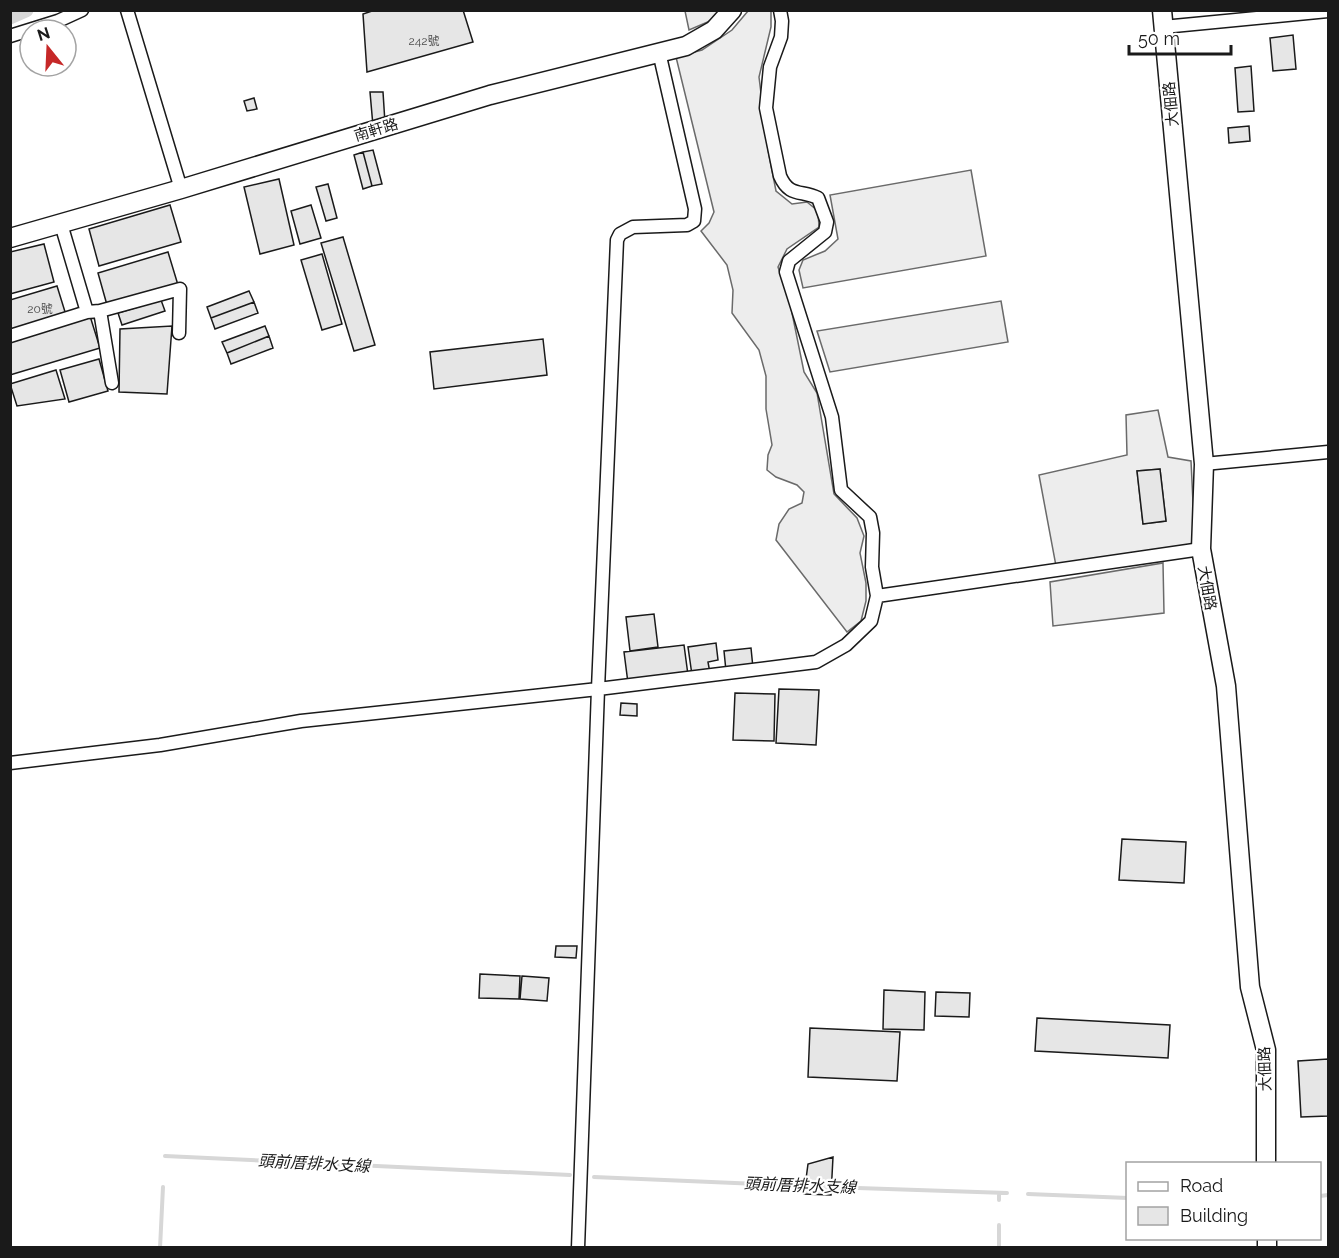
<svg xmlns="http://www.w3.org/2000/svg" width="1339" height="1258" font-family="Raleway,'Noto Sans TC',sans-serif">
<rect width="100%" height="100%" fill="#fff"/>
<path fill="#ededed" stroke="#6a6a6a" stroke-width="1.5" fill-rule="evenodd" d="M685,11H724L717,18L689,30Z
M748,11H771V27L759,77L768,150L776,191L792,204L807,202L818,211L819,227L787,249L778,267L790,303L804,372L817,393L834,494L857,518L864,536L860,553L866,583V601L861,621L847,632L776,540L779,524L789,509L802,503L804,492L797,485L776,477L767,470L768,455L772,445L766,409V376L759,350L732,313L733,290L727,265L701,231L709,223L714,212L676,57L702,50L732,30Z
M971,170L986,256L803,288L799,270L803,260L825,251L838,239L830,195Z
M1001,301L1008,342L830,372L817,331Z
M1158,410L1168,457L1191,461L1195,544L1056,566L1039,475L1127,455L1126,415ZM1160,469L1166,521L1143,524L1137,471Z
M1163,563L1164,613L1053,626L1050,582Z"/>
<g fill="none" stroke-linecap="round" stroke-linejoin="round">
<path stroke="#d7d7d7" stroke-width="4" d="M165,1156L570,1175
M594,1177L808,1186
M828,1187L1007,1193
M999,1193V1200
M1028,1194L1128,1198
M1320,1196L1328,1195
M999,1225V1248
M160,1248L163,1187"/>
<path stroke="#d7d7d7" stroke-width="15" d="M10,17L26,10"/>
</g>
<path fill="#e6e6e6" stroke="#1a1a1a" stroke-width="1.5" d="M375,10H463L473,42L367,72L363,14Z
M1293,35L1296,69L1273,71L1270,38Z
M1251,66L1254,111L1238,112L1235,68Z
M370,92H383L385,123L373,126Z
M254,98L257,109L247,111L244,101Z
M1249,126L1250,141L1229,143L1228,128Z
M373,150L382,184L372,186L363,152Z
M363,152L372,186L363,189L354,155Z
M279,179L294,245L260,254L244,187Z
M328,184L337,218L326,221L316,187Z
M170,205L181,242L99,266L89,229Z
M311,205L321,238L300,244L291,211Z
M343,237L375,345L354,351L321,243Z
M44,244L54,282L10,294V252Z
M168,252L178,285L107,305L98,273Z
M322,254L342,324L322,330L301,260Z
M57,286L66,315L10,332V300Z
M249,291L254,302L211,318L207,307Z
M161,300L165,311L122,325L118,313Z
M254,302L258,313L215,329L211,318Z
M90,316L100,348L10,375V340Z
M172,326L167,394L119,392L120,329Z
M265,326L269,336L227,353L222,342Z
M269,336L273,348L231,364L227,353Z
M543,339L547,375L434,389L430,352Z
M99,359L108,391L69,402L60,370Z
M56,370L65,399L17,406L10,384Z
M1160,469L1166,521L1143,524L1137,471Z
M654,614L658,647L630,651L626,617Z
M716,643L718,660L708,662L710,673L692,675L688,647Z
M684,645L688,675L628,683L624,652Z
M751,648L753,668L726,671L724,651Z
M779,689L819,690L816,745L776,743Z
M735,693L775,694L774,741L733,740Z
M621,703L637,704V716L620,715Z
M1122,839L1186,842L1184,883L1119,880Z
M556,946H577L576,958L555,957Z
M480,974L520,976L519,999L479,998Z
M522,976L549,978L547,1001L520,999Z
M884,990L925,992L924,1030L883,1029Z
M936,992L970,993L969,1017L935,1016Z
M1037,1018L1170,1025L1168,1058L1035,1051Z
M810,1028L900,1032L897,1081L808,1077Z
M1328,1059V1116L1301,1117L1298,1061Z
M833,1157L831,1195L804,1194L808,1164Z"/>
<g fill="none" stroke-linecap="round" stroke-linejoin="round">
<g stroke="#1a1a1a" stroke-width="15">
<path id="street" d="M127,10L181,189
M780,10L782,21L781,37L770,67L766,108L780,176C789,197 801,190 818,198L827,222L825,232L789,261L786,272L832,417L841,490L870,517L873,533L872,567L877,596
M1163,27L1328,11
M10,36L58,21L82,10
M61,224L87,312
M100,311L112,383
M10,336L87,312L100,311L180,289L179,333
M1204,464L1328,452
M10,763L160,745L301,721L598,689L816,662L846,645L871,621L877,596L1201,549
M578,1248L598,689L617,240L620,234L633,227L687,225L694,221L695,209L659,52"/>
</g>
<g stroke="#1a1a1a" stroke-width="21">
<path id="secondary" d="M1162,10L1204,464L1201,549L1226,686L1250,987L1266,1050V1164
M10,238L181,189L490,95L686,46L714,30L732,10
M1267,1238V1248"/>
</g>
<use href="#street" stroke="#fff" stroke-width="12"/>
<use href="#secondary" stroke="#fff" stroke-width="18"/>
</g>
<g text-anchor="middle" stroke-width="4.5" stroke-linejoin="round" paint-order="stroke">
<g font-size="12" fill="#4d4d4d">
<text x="424" y="45">242號</text>
<text x="40" y="313">20號</text>
</g>
<g font-size="15" fill="#1a1a1a" stroke="#fff">
<text transform="translate(1171 104) rotate(-95)" y="5">大佃路</text>
<text transform="translate(376 130) rotate(-17)" y="5">南軒路</text>
<text transform="translate(1207 588) rotate(80)" y="5">大佃路</text>
<text transform="translate(1265 1069) rotate(-92)" y="5">大佃路</text>
</g>
<g font-size="16" font-style="italic" fill="#1a1a1a" stroke="#fff">
<text transform="translate(314 1163) rotate(3)" y="6">頭前厝排水支線</text>
<text transform="translate(800 1185) rotate(2)" y="6">頭前厝排水支線</text>
</g>
</g>
<rect width="1339" height="1258" fill="none" stroke="#1a1a1a" stroke-width="24"/>
<rect x="1126" y="1162" width="195" height="78" fill="#ffffff" stroke="#a3a3a3" stroke-width="1.5"/>
<rect x="1138" y="1182" width="30" height="9" fill="#ffffff" stroke="#a3a3a3" stroke-width="1.5"/>
<text x="1180" y="1192" font-size="18" fill="#1a1a1a">Road</text>
<rect x="1138" y="1207" width="30" height="18" fill="#e6e6e6" stroke="#a3a3a3" stroke-width="1.5"/>
<text x="1180" y="1222" font-size="18" fill="#1a1a1a">Building</text>
<g transform="translate(48 48) rotate(342)"><circle r="28" fill="#ffffff" stroke="#a3a3a3" stroke-width="1.5"/>
<path d="M0-4.5L10 22L0 15L-10 22Z" fill="#c62828"/>
<text y="-9" font-size="16" font-weight="bold" text-anchor="middle" fill="#1a1a1a">N</text>
</g>
<path d="M1129 45v9h102v-9" fill="none" stroke="#1a1a1a" stroke-width="3"/>
<text x="1138" y="45" font-size="18" fill="#1a1a1a" stroke="#ffffff" stroke-width="4.5" paint-order="stroke">50 m</text>
</svg>
